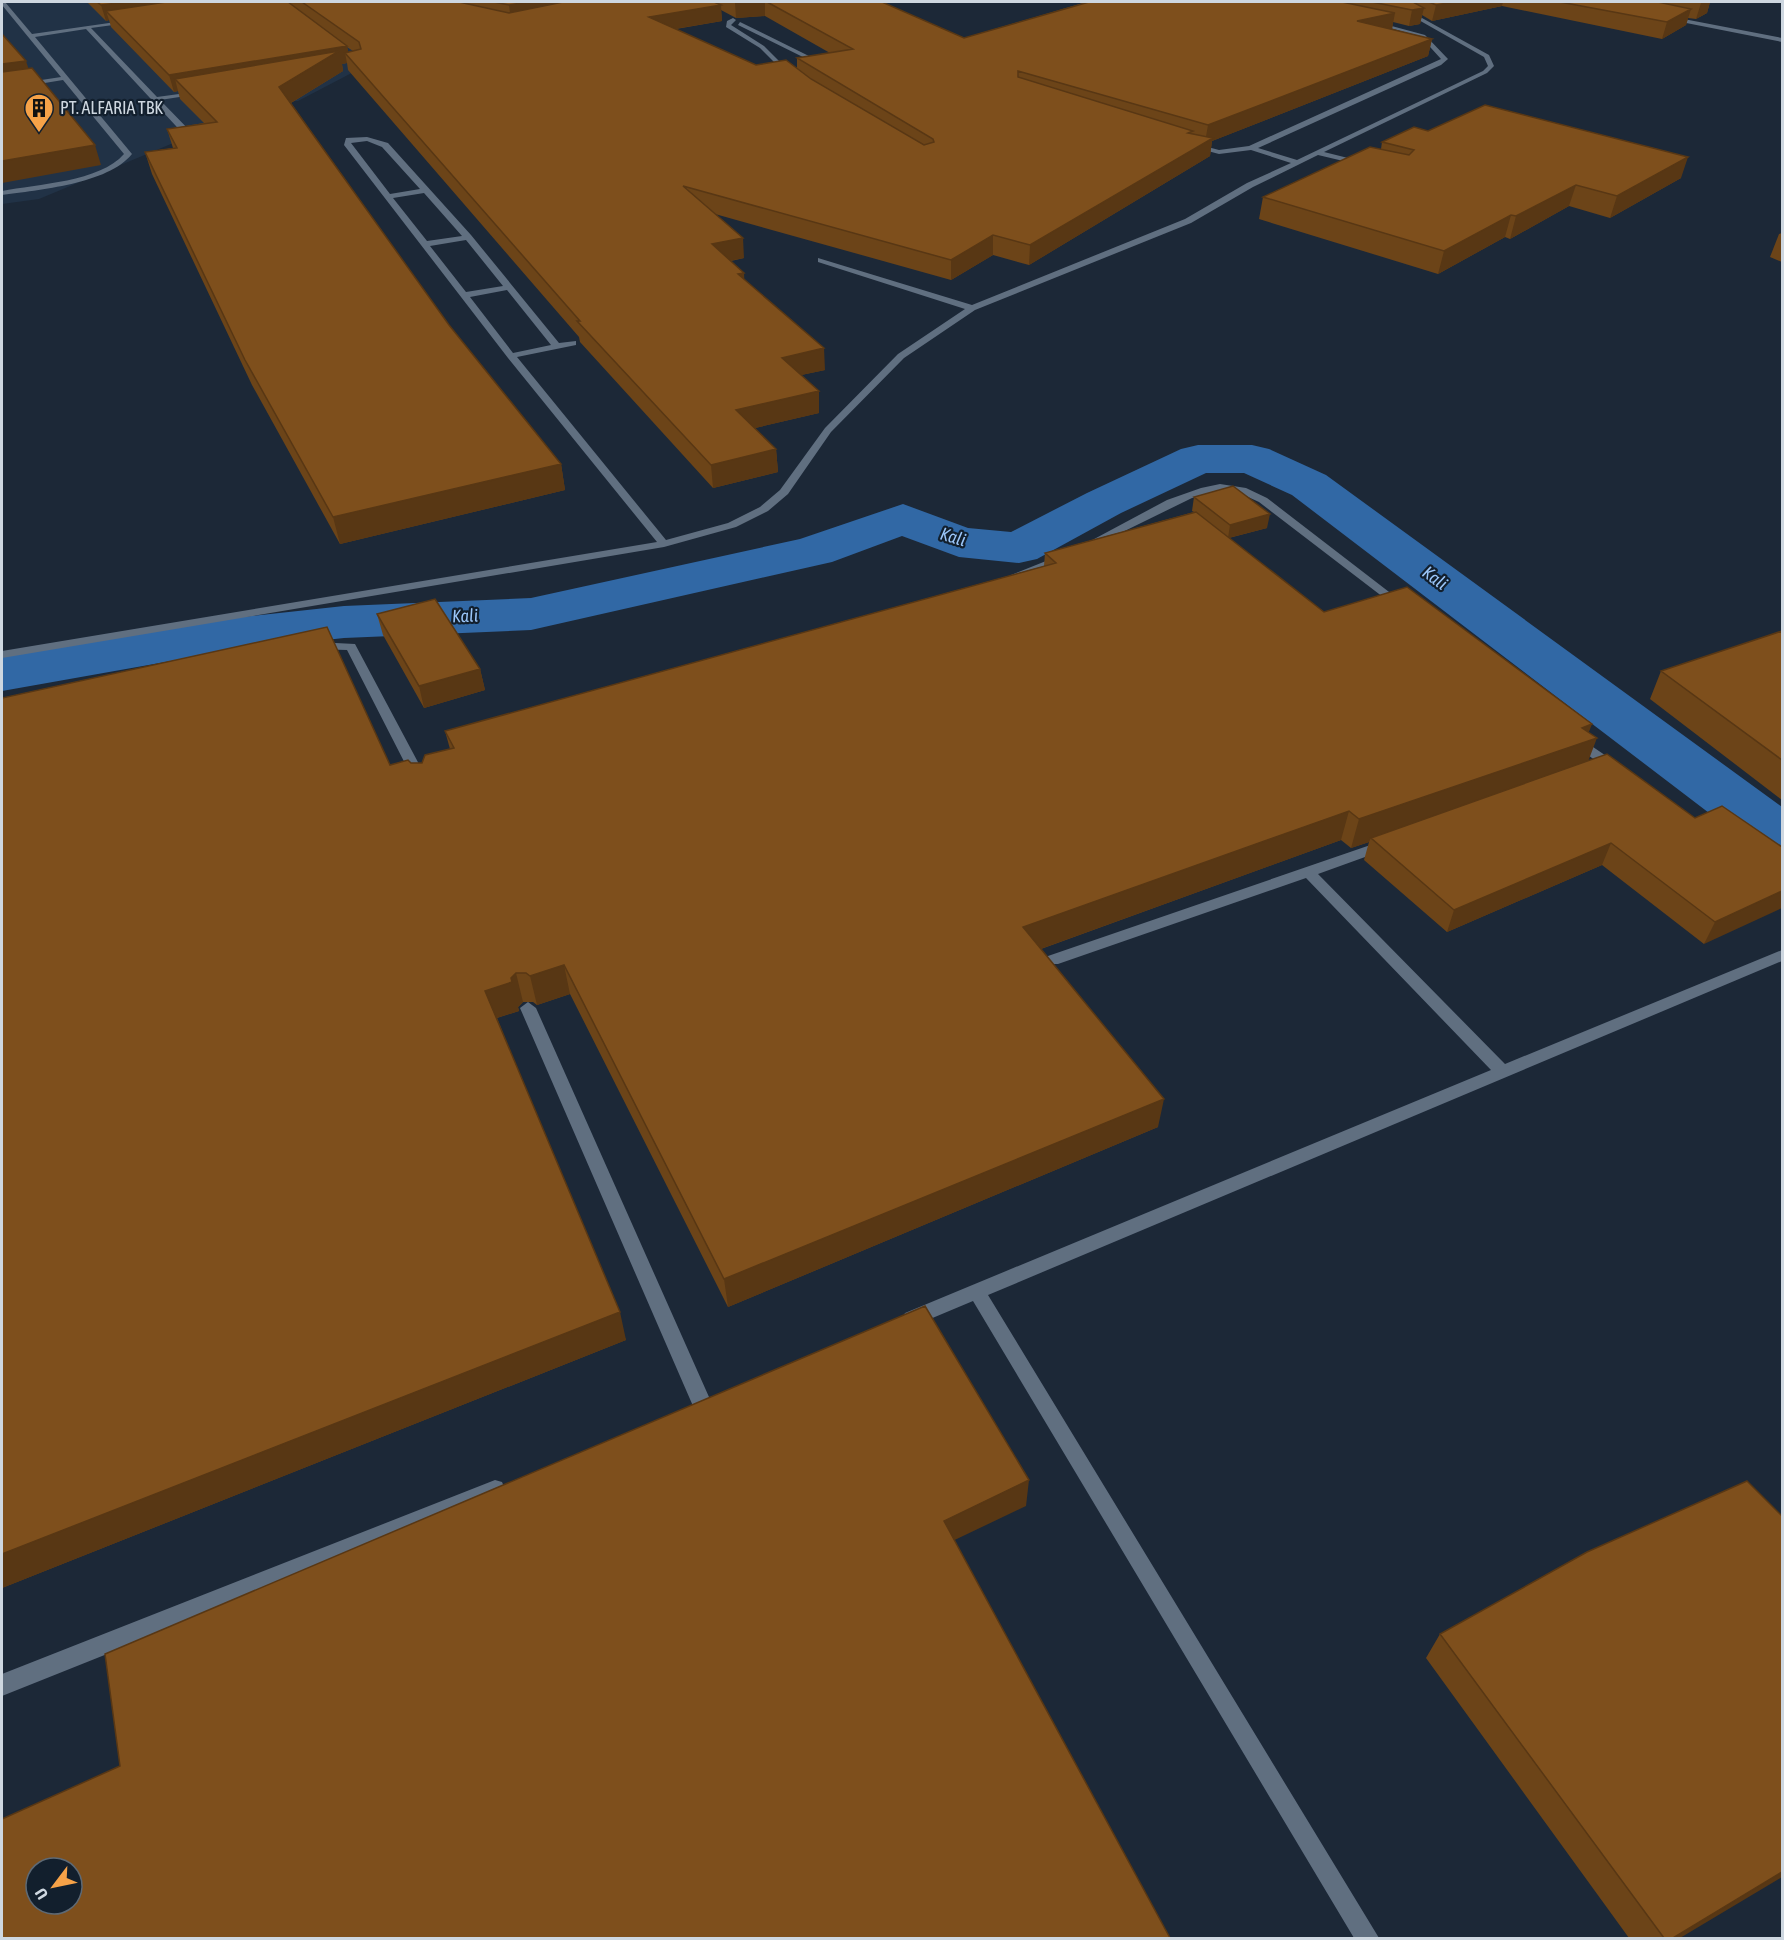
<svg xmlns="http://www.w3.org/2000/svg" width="1784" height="1940" font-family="'Asap Condensed',sans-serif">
<rect width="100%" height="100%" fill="#1c2837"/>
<path fill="#213246" d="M2,2H292L390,53L298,101H274L39,199L2,204Z"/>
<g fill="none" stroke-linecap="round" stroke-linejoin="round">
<path fill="#3168a5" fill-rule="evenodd" d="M1198,445H1252L1269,449L1326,475L1782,807V854L1760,848L1734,832L1292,495L1244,473H1206L1121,513L1037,559L1019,563L959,557L902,536L832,562L531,630L344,638L233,650L2,691V657L233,618L344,606L531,598L800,539L903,504L968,528L1011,532L1087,493L1181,449Z"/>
<path fill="#606f80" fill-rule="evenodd" d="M2,2H5L32,34L130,20L128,23L91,28L157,97L201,91L199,94L160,100L194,135V139H188L86,29L35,37L132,154C108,184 38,190 2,195V191C37,184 100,182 124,154L63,80L2,90V86L61,77L2,5Z
M1387,2H1393L1489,55L1494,66L1487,73L1324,152L1356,160V164L1318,155L1253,187L1191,223L975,310L904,358L831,432L788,494L768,511L736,527L664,547L2,658V651L657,542L508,358L344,145L346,138L367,137L388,143L471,235L559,343L576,341V345L517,357L666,540L728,523L760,507L780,490L825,428L898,354L965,309L818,262V258L972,305L1185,219L1247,183L1291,163L1251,150L1219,154L1189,146V142L1219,150L1249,146L1441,59L1421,37L1373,23V21L1425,35L1448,59L1441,65L1258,148L1297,160L1483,71L1488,66L1484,57ZM367,141L382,147L420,189L390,194L351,143ZM424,193L462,236L427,241L393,198ZM466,240L503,286L466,292L430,246ZM507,290L551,345L513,353L470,297Z
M1668,16L1782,38V42L1666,19Z
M733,18L736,20L731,25L764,46L793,75V77H789L760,48L726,27L727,21Z
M740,22L819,61L820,62L815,63L738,25Z
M1220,484L1246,488L1267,498L1406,605L1400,608L1396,607L1259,502L1235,491L1220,490L1192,498L1092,547L1083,545L1167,500L1201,488Z
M1061,555L1067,558L1065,560L1021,577H1013L1011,575Z
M316,642L355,644L428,781L426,784L421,785L414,781L347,650L312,649L310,646Z
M1577,736L1615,762L1617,765L1615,768L1600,770L1598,767L1600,764L1572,743L1571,740Z
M1385,840L1392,845L1390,848L1318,874L1505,1064L1782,950V961L988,1295L1379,1938H1354L973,1301L911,1327L905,1325L902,1319L905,1313L970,1286L1491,1070L1306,878L1058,964H1048L1046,960L1048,956Z
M528,1002L536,1008L713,1406L710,1412L703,1415L696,1412L693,1406L520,1008Z
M495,1480L502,1482L505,1489L502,1496L2,1696V1674Z"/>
</g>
<path fill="#6c4418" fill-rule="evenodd" d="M87,2H882L964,38L1083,3L1080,2H1710L1707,13L1696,19L1688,18L1686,25L1662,39L1502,6L1432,21L1422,15L1420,24L1409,26L1393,22L1392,29L1432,39L1428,56L1212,141L1210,156L1029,265L993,255L951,280L715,214L744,258L731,261L744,280L825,370L801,375L819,413L755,428L776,449L778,472L713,488L580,342L579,337L348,70L347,63L342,64L343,71L291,103L449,325L561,464L565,490L340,544L252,385L152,174L145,152L173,148L167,129L204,123L180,99L178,91L174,92L111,27L109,20L106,21ZM721,10L736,18L765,16L830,53L797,58V68L756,65L676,29L722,21ZM347,47L353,51L348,52Z
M1428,131L1681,178L1610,218L1569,206L1510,239L1505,237L1438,274L1259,219L1263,197L1381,149L1382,142Z
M1782,233V262L1770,257L1779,234Z
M1194,497L1267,528L1229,538L1324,612L1589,733L1588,761L1695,818L1782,847L1704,944L1602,865L1447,932L1364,860L1369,842L1351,848L1341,840L1041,949L1158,1127L728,1307L570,994L537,1005L533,1002H523L518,1007L519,1011L497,1018L626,1340L2,1588V698L390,765L422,763L450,749L445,731L1044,566L1045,553L1194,512L1192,511Z
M377,614L480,669L485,690L424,708L383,635Z
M1782,631V800L1650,699L1661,671Z
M1440,1634L1680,1938H1629L1426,1658Z"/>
<path fill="#583714" d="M126,2H242L106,11L109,20L106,21L101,5Z
M527,2H614L511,21L509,5Z
M748,2H765V16L736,18L735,3Z
M1453,2H1503L1502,6L1432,21L1436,5Z
M1704,2H1710L1707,13L1696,19L1701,3Z
M721,5L722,21L650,33L649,17Z
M1424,8L1420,24L1409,26L1412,10Z
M1691,9L1686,25L1662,39L1667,22Z
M1395,13L1392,29L1357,21Z
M1432,39L1428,56L1212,141L1210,156L1029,265L1030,245L1205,142L1208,125Z
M347,46L350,59L345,53L347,63L342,64L343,71L284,107L175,79L178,91L174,92L169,75Z
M26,61L32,79L2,85V64Z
M95,145L101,165L2,183V161Z
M1688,157L1681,178L1610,218L1617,196Z
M1576,185L1569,206L1510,239L1516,216Z
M1511,215L1505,237L1438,274L1444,251Z
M993,235V255L951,280V260Z
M743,238L744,258L713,264L712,244Z
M744,273L745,293L738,274Z
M824,348L825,370L783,379L782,358Z
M819,391V413L738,432L736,410Z
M776,449L778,472L713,488L711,465Z
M561,464L565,490L340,544L333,517Z
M1270,514L1267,528L1228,538L1230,525Z
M480,669L485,690L424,708L419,686Z
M1592,724L1585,742L1597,738L1586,767L1371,838L1369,842L1351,848L1359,819Z
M1349,811L1341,840L1021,956L1023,927Z
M1611,843L1602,865L1447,932L1454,910Z
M1782,891V908L1704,944L1715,922Z
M564,965L570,994L537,1005L530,976Z
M516,973L523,1002L518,1007L519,1011L493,1019L485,991Z
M1164,1099L1158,1127L728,1307L724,1279Z
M620,1312L626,1340L2,1588V1554Z
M1029,1480L1026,1506L942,1546L944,1521Z
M1782,1872V1877L1680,1938H1673Z"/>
<path fill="#7e4f1c" stroke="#583714" stroke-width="1.5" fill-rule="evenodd" d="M97,2H126L101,5Z
M166,2H288L347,46L169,75L106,11Z
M302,2H459L509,13L563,2H714L721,5L649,17L756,65L786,60L811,79L924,145L934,142L933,139L797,58L853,49L767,2H882L964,38L1089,2H1342L1395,13L1357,21L1432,39L1208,125L1018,71V77L1193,131L1188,133L1213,138L1030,245L993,235L951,260L683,186L743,238L712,244L744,273L738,274L824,348L782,358L819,391L736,410L776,449L711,465L577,321H580L345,53L361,49L359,42Z
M494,2H527L509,5Z
M1372,2H1413L1424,8L1412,10Z
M1429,2H1453L1436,5Z
M1560,2H1658L1691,9L1667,22Z
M2,34L26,61L2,64Z
M339,51L279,87L449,325L561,464L333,517L245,360L145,152L177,148L167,129L217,122L175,79Z
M32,68L95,145L2,161V72Z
M1485,105L1688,157L1617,196L1576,185L1516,216L1511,215L1444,251L1263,197L1370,147L1409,155L1414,150L1382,142L1414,127L1428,131Z
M1233,486L1270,514L1230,525L1194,497Z
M1196,512L1324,612L1407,587L1592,724L1582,728L1597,738L1359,819L1349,811L1023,927L1164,1099L724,1279L564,965L530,976L526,973H516L511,978L512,982L485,991L620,1312L2,1554V698L327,627L390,765L408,760L411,763H422L425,755L454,748L445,731L1056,563L1045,553Z
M435,599L480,669L419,686L377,614Z
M1782,631V760L1661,671Z
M1607,754L1695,818L1722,806L1782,847V891L1715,922L1611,843L1454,910L1371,838Z
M925,1306L1029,1480L944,1521L1170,1938H2V1819L120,1766L105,1654ZM36,1868H72V1904H36Z
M1747,1481L1782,1516V1872L1673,1938H1664L1440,1634L1587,1552Z"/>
<defs>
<g id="building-pin" transform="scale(1.5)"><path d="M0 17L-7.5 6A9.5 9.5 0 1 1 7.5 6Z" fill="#f6a248" stroke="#121f2d"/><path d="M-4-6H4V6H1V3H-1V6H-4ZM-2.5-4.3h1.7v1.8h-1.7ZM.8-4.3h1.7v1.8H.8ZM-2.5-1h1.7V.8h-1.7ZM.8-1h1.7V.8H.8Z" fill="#111"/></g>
</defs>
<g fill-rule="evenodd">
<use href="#building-pin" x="39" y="108"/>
</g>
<g text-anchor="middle" stroke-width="4.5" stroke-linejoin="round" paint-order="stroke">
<g font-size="18" fill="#ced7e0" stroke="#121f2d" text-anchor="start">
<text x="60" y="114">PT. ALFARIA TBK</text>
</g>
<g font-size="18" font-style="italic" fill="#9bc6f9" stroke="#121f2d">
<text transform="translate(953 537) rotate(17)" y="6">Kali</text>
<text transform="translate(1435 578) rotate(37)" y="6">Kali</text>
<text transform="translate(465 616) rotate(-2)" y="6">Kali</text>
</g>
</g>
<rect width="1784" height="1940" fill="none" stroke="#ced7e0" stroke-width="6"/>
<g transform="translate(54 1886) rotate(238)"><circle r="28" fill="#121f2d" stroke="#5d6975" stroke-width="1.5"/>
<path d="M0-4.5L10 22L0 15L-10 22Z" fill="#f6a248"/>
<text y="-9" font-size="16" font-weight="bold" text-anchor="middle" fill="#ced7e0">U</text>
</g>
</svg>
